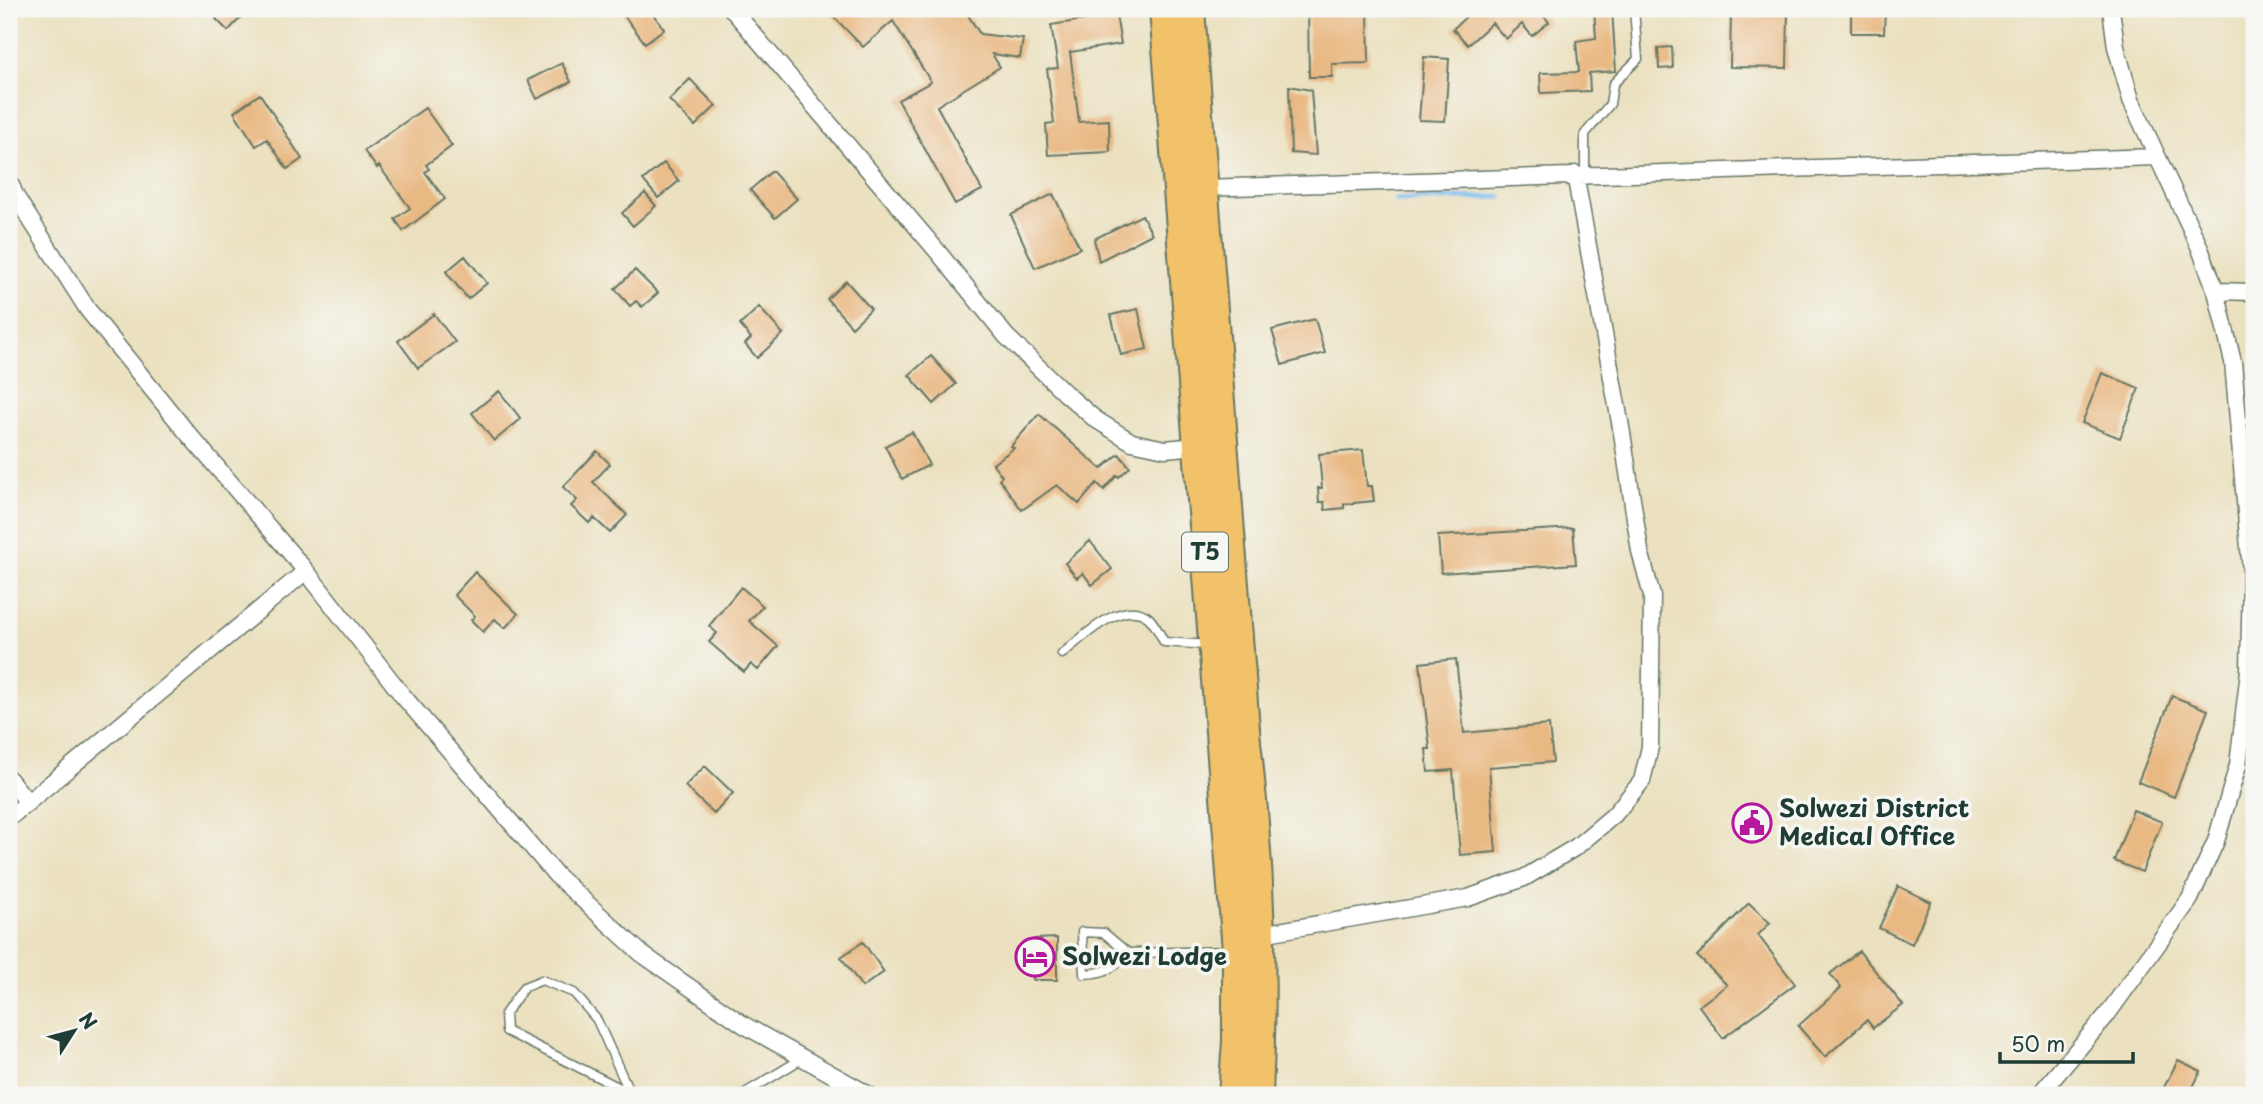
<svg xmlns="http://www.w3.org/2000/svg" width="2263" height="1104" font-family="'Playpen Sans',sans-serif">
<rect width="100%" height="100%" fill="#f6f6f2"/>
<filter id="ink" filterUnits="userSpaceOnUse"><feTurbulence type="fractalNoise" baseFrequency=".0143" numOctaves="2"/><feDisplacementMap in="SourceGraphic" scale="14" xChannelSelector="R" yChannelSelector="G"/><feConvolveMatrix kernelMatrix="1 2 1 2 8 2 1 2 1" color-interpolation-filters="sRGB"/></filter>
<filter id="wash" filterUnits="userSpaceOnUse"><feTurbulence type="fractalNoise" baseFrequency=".00686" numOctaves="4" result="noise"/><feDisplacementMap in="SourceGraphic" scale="28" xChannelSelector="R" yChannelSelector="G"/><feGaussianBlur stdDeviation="1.57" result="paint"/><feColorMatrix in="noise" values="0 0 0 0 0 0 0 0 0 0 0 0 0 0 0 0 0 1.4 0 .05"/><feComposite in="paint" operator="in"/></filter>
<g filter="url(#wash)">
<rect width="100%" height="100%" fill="#ebe1c0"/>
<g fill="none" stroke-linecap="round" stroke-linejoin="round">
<path stroke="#78bcef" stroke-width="5" d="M1396,200L1501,197"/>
</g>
<g id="blocks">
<path fill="#e9b984" d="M225,9H249L228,31L216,19Z
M619,9H649L664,29L645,43Z
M826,9H964L980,34L1023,39L1020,58L992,54L1000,67L937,106L982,190L955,204L898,100L931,82L893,21L863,47Z
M1308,9H1368L1369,63L1332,64V77H1309Z
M1474,9H1538L1549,22L1532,36L1522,24L1506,39L1492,23L1468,45L1453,29Z
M1594,9H1612L1616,71L1589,73L1590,91L1541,93L1540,73L1579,72L1576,41L1596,38Z
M1731,9H1788L1787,68L1730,67Z
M1851,9H1885L1884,33H1851Z
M1116,15L1121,44L1070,52L1079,122L1109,120L1110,152L1048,155L1046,124L1054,123L1047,69L1058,68L1051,25Z
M1672,47L1673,68L1659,69L1658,48Z
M1424,57L1449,59L1445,121L1419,120Z
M562,63L571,82L537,99L528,80Z
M690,79L716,106L695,126L669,100Z
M1289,86L1311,90L1316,155L1291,153Z
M260,94L302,159L287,169L267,139L256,146L234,112Z
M425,108L452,146L426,165L429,169L425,172L445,199L403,231L395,219L410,208L379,166L377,168L364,151Z
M664,163L679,181L658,198L643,180Z
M772,171L797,199L775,218L750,190Z
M645,193L656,206L633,226L622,213Z
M1053,194L1080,248L1035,268L1011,215Z
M1142,215L1152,234L1099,261L1094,239Z
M465,256L487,283L468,299L446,272Z
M635,270L658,293L642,307L636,301L630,306L615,289Z
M846,281L871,309L852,327L827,299Z
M759,307L783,334L757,358L745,344L751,338L740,325Z
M1138,309L1147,349L1121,355L1111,315Z
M434,314L455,342L418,368L398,341Z
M1315,319L1325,353L1282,365L1272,330Z
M931,356L956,384L934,404L909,375Z
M2102,373L2139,388L2120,438L2082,423Z
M499,391L521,419L494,441L472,413Z
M1039,414L1101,469L1119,454L1130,467L1119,477L1117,475L1104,490L1097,483L1079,504L1057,485L1022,510L999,479L1002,476L993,464L1014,448L1011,446Z
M912,432L929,465L902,479L885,446Z
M1363,450L1367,486H1372L1374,501L1344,504V508L1325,510L1324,502H1319L1318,488H1322L1319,454Z
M597,451L610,464L593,482L627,515L610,533L594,518L589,523L571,506L577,500L563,487Z
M1573,528L1576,564L1441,573L1438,536Z
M1090,541L1112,569L1092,585L1083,573L1077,578L1065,563Z
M475,572L518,614L505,628L495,619L483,632L471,620L475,616L454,595Z
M741,587L763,606L749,621L778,646L758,670L751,664L744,672L709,642L717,633L709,626Z
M1456,659L1464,733L1549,725L1553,762L1489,767L1496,852L1460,855L1453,770L1428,772L1426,749H1430L1420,663Z
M2172,696L2208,710L2174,797L2138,782Z
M705,766L733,793L714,814L685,786Z
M2133,810L2162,822L2142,872L2114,861Z
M1898,886L1931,902L1912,944L1879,928Z
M1749,903L1770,923L1758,935L1795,984L1723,1038L1699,1006L1727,985L1697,956Z
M1057,938V980H1033V961H1024V947L1035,946V939Z
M863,942L884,972L862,987L841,957Z
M1859,951L1903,1005L1873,1028L1867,1020L1825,1057L1798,1026L1841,988L1830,974Z
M2178,1060L2201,1071L2189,1095H2160Z"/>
</g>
</g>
<g filter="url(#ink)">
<use href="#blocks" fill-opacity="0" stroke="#667665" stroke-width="2"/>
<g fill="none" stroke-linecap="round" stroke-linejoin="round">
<g stroke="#667665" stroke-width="11">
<path id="lane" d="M1585,174V134L1610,104L1613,84L1638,59L1634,9
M1062,654C1082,638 1123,596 1149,618C1155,624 1160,634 1164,642L1209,645
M1128,953C1113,969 1105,973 1084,974L1082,932L1104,933L1128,953L1234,951
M630,1093L597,1020L574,993L542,980L524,987L505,1014L506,1031L634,1095
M742,1095L803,1058"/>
</g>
<g stroke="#667665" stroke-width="19">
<path id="street" d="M732,9L938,252L1006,336L1065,393L1095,419L1132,442L1165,449L1197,446
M9,181L16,197L88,310L185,430L306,571L403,696L556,875L642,954L744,1025L869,1095
M1204,188L2156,157
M2216,291L2254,292
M9,779L27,801
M9,818L306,571
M1261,934L1468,898L1524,878L1576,847L1614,815L1642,781L1650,747L1652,596L1640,551L1622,433L1575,174
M2039,1095L2106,1016L2190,899L2216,841L2238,765L2249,671L2251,571L2233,362L2216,291L2199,246L2131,100L2116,47L2111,9"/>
</g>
<g stroke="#667665" stroke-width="32">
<path id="highway" d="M1164,9L1237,951V1041L1233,1095
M1190,9L1246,742C1260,859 1264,977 1258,1095"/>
</g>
<use href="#lane" stroke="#fff" stroke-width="8"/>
<use href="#street" stroke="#fff" stroke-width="16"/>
<use href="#highway" stroke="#f2c26a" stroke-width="28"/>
</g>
</g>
<defs>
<g id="civic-ring" transform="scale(2.0125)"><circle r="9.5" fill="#f6f6f2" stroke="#b5179e" stroke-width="1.5"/><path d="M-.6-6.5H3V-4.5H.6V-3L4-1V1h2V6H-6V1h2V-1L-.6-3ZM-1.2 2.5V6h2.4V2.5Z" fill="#b5179e"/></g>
<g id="hotel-ring" transform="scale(2.0125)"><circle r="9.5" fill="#f6f6f2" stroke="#b5179e" stroke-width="1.5"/><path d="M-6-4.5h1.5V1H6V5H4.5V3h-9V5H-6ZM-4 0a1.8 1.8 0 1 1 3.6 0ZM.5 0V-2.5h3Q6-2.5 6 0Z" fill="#b5179e"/></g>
</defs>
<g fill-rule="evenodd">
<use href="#civic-ring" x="1752" y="823"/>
<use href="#hotel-ring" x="1035" y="957"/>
</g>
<g text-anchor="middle" stroke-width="7" stroke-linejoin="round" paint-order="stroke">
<rect fill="#f6f6f2" stroke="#60746d" stroke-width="2" x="1182" y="532.5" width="46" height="39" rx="5"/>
<g font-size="23" font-weight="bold" fill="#1f3d34">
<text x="1205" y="560">T5</text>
</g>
<g font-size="24" font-weight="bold" fill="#1f3d34" stroke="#f6f6f2" text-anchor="start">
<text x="1779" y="817">Solwezi District<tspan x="1779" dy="28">Medical Office</tspan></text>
<text x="1062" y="965">Solwezi Lodge</text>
</g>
</g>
<rect width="2263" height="1104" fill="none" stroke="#f6f6f2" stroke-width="35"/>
<g transform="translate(74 1031) rotate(54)" stroke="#f6f6f2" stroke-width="5" paint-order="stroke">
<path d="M0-5L12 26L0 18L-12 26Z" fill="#1f3d34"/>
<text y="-10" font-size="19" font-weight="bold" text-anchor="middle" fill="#1f3d34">N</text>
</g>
<path d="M2000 1052v10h133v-10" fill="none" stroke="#1f3d34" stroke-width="3.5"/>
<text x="2011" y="1052" font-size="21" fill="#1f3d34" stroke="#f6f6f2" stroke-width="5" paint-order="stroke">50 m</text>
</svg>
